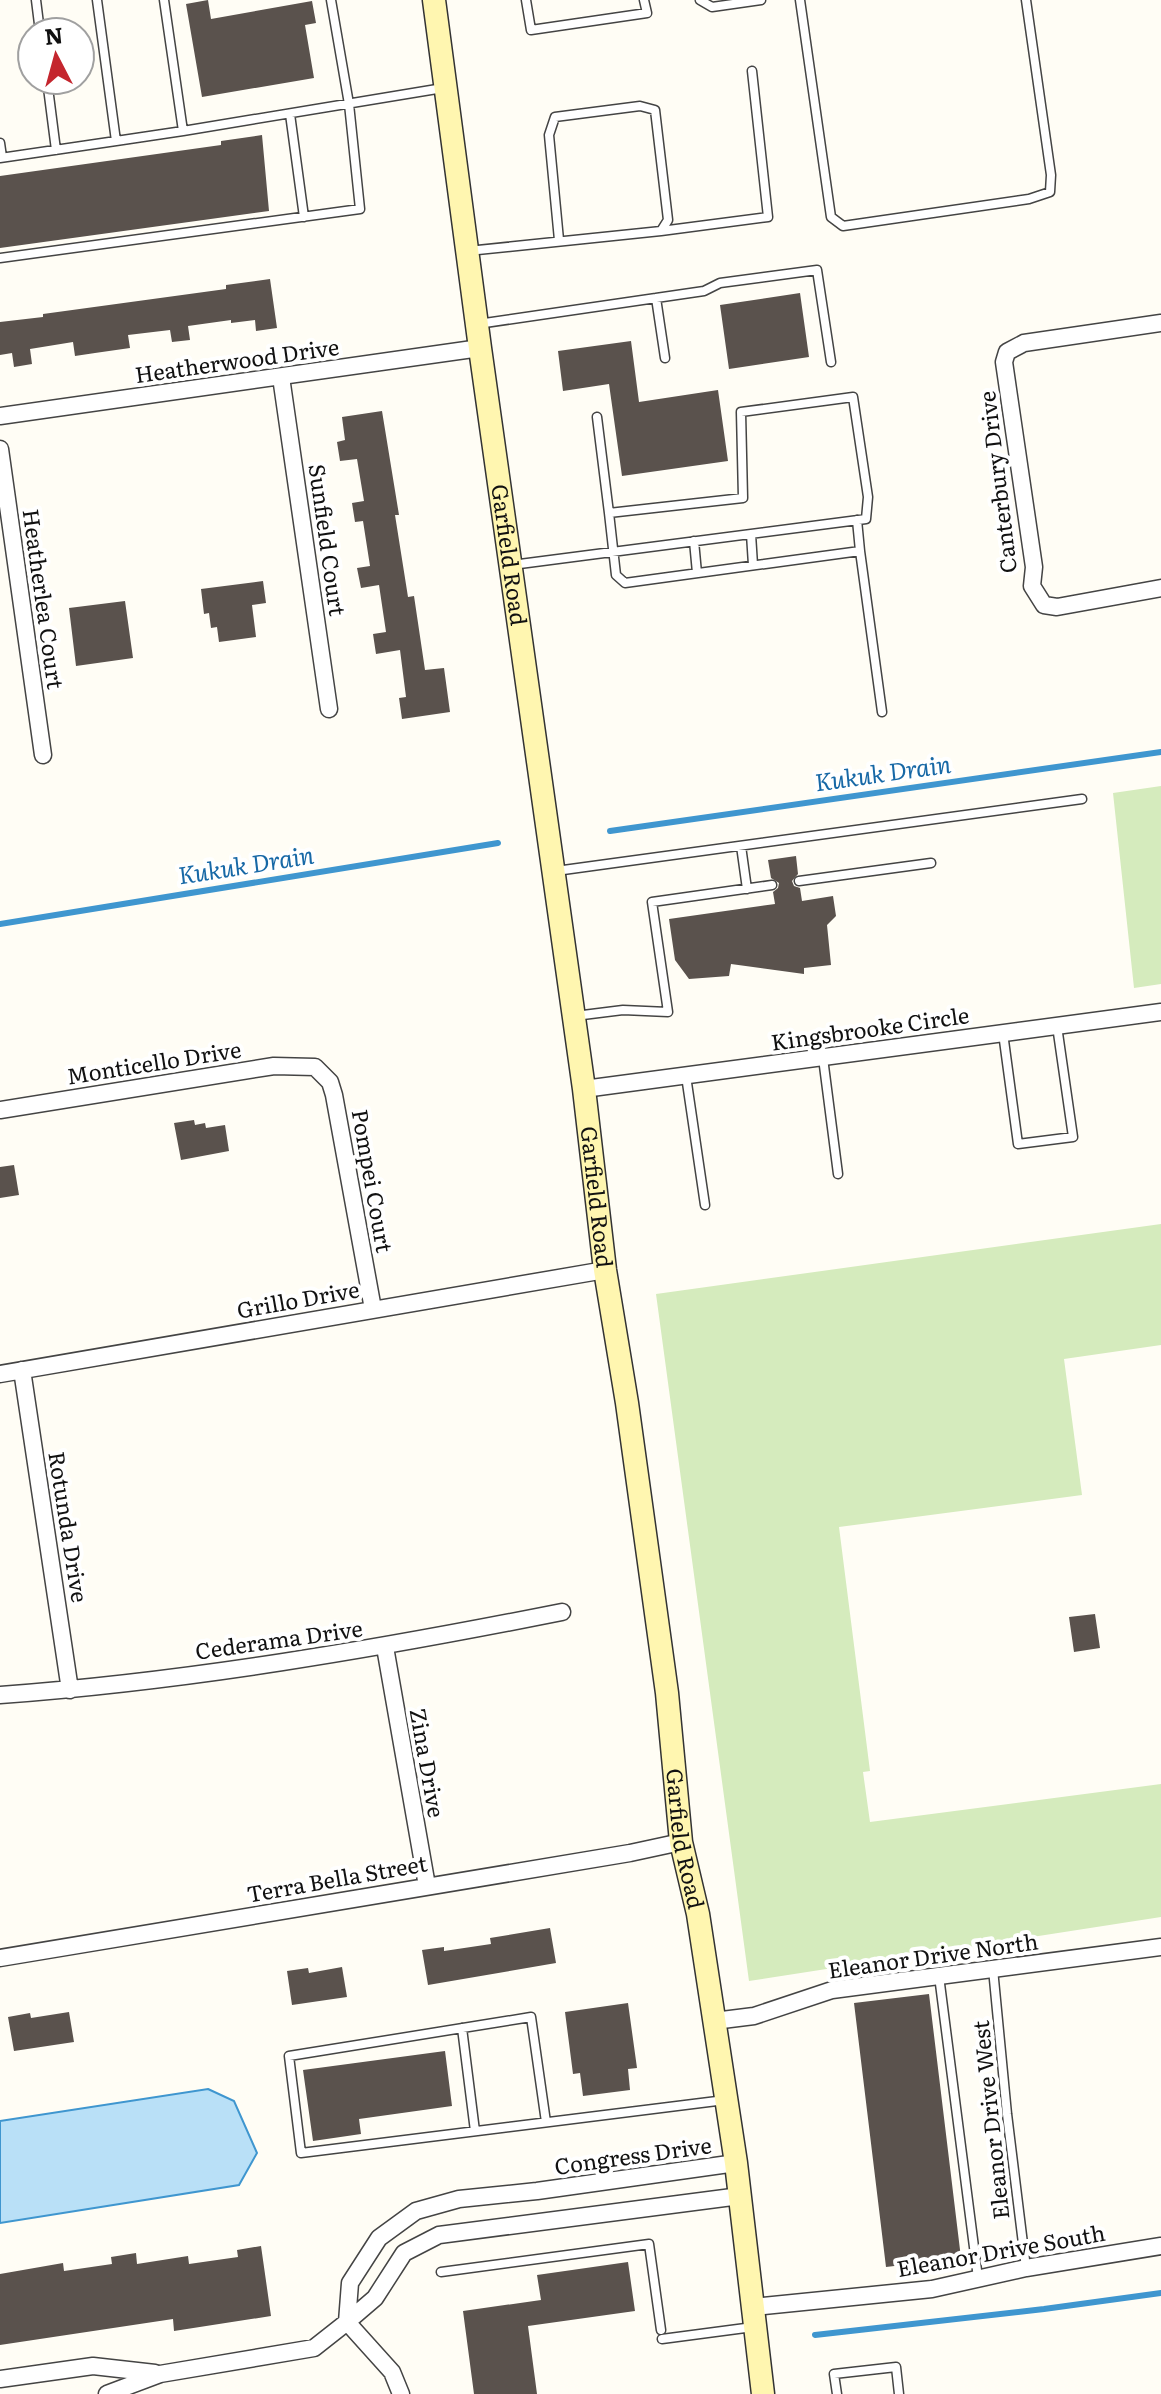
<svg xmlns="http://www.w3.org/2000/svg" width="1161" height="2394" font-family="Literata,serif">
<rect width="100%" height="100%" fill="#fffdf5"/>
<path fill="#d5ebbd" d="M1161,786V984L1134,988L1113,793Z
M1161,1224V1345L1064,1359L1082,1495L839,1527L870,1771L863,1772L870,1822L1161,1784V1917L749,1981L656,1294Z"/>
<path fill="#b9e0f7" stroke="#3f96cf" stroke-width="2" d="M208,2089L234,2101L257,2153L239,2185L0,2223V2121Z"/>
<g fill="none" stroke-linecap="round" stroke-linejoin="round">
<path stroke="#3f96cf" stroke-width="6" d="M610,831L1161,752
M0,924L498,843
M815,2335L1044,2309L1161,2293"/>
</g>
<path fill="#5a524d" d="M208,0L211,19L312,1L316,23L305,25L314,78L202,97L186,4Z
M262,135L269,211L0,248V176L221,145V141Z
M270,279L277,328L256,331L255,320L231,323V320L188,326L190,340L172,342L170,330L128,335L130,348L95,353L75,356L73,342L30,349L32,364L14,367L12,353L0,355V322L43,317V314L226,289V285Z
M800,293L809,357L729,369L720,305Z
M631,341L639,402L718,390L728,461L622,476L609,384L563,391L558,351Z
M382,411L399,515H395L408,597L414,596L425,670L444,668L450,712L402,719L399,698L406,697L400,650L376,654L373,634L386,632L379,585L361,588L357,568L370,566L363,521L355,522L352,503L364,501L357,459L340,461L337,442L345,440L342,417Z
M263,581L266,603L252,605L256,637L219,642L217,627L211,628L209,613L204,614L201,589Z
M125,601L133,658L76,666L69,608Z
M796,856L798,874L792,881L794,886L800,888L802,901L833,896L836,916L827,925L831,965L804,968V974L731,964L729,976L689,979L675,960L669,919L775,904L773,892L778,888L779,883L771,878L768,860Z
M194,1120L195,1125L205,1123L206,1128L225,1125L229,1151L181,1160L174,1123Z
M14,1165L19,1195L0,1198V1167Z
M1095,1614L1100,1648L1074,1652L1069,1617Z
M550,1928L556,1963L428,1985L422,1950L444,1947V1951L491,1944L490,1938Z
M342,1967L347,1997L292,2005L287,1971L308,1968L309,1973Z
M929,1994L961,2258L886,2267L854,2003Z
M628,2003L637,2068L628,2069L630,2090L583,2096L580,2073L573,2074L565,2012Z
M69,2012L74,2042L14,2051L8,2017L30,2013L31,2018Z
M445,2051L452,2106L359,2119L361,2134L313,2141L303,2070Z
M261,2246L271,2316L174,2331L173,2319L0,2345V2274L63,2263L64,2271L112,2264L111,2257L136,2253L137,2264L188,2256L189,2264L238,2257L237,2250Z
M628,2262L635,2311L528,2326L537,2394H474L463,2311L541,2300L537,2275Z"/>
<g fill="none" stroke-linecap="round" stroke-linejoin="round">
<g stroke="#444" stroke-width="11">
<path id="service" d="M36,0L40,32
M526,0L531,30L647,13L644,0
M700,0L712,7L761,0
M800,0L831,217L843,226L1029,199L1050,192L1051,175L1026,0
M47,80L56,150
M290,114L304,217
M183,131L443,88
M116,141L183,131L164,0
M0,143L2,157
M0,158L116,141L97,0
M661,231L768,217L752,71
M468,251L661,231L668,220L655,110L640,106L555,117L549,135L559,240
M0,258L360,209L349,104L331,0
M656,298L665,358
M478,324L704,291L720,283L817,270L831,362
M609,513L616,575L625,583L860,551L882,712
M857,520L860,551
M751,534L753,565
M694,541L697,573
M512,565L866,519L868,497L853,397L741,412L743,498L609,513L597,417
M741,846L747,889
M556,871L1082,799
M799,881L931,863
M575,1016L623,1010L668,1012L652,902L772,885
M1003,1033L1018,1144L1073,1137L1057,1026
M823,1058L838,1174
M686,1076L705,1205
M993,1969L1007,2114L1026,2268
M939,1976L978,2278
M462,2028L475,2131
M546,2122L531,2017L289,2056L301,2153L725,2100
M441,2272L649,2244L661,2330
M662,2339L753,2327
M837,2394L834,2374L896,2367L899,2394"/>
</g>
<g stroke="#444" stroke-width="19">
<path id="minor" d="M1161,323L1024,343L1007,352L1004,362L1034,567L1032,586L1044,605L1057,607L1161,588
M281,377L329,709
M0,416L480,348
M0,449L43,755
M584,1089L1161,1012
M0,1110L274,1066L315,1067L330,1082L334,1095L373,1309
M22,1370L70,1690
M0,1374L605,1270
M385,1647L427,1886
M0,1695C189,1681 376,1649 562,1612
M0,1958L630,1853L681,1842
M714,2021L754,2016L832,1990L1161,1947
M736,2163L537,2191L459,2199L416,2211L379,2238L350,2283L347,2322L375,2298L404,2253L439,2235L740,2196
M753,2307L932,2289L1026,2268L1161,2246
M0,2379L93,2366L155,2373
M107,2394L160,2374L314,2348L347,2322L392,2372L401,2394"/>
</g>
<g stroke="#333" stroke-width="25">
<g id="secondary">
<path id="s1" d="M434,0L480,348L584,1089L605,1270L627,1403L667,1693L681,1842L698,1914L736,2163L763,2394"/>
</g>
</g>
<use href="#service" stroke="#fff" stroke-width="8"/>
<use href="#minor" stroke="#fff" stroke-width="16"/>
<use href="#secondary" stroke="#fff6b0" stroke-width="22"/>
</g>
<g text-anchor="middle" stroke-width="8" stroke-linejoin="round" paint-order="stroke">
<g font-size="22" fill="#111" stroke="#fff">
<text transform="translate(237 361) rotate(-8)" y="8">Heatherwood Drive</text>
<text transform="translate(998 482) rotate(-97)" y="8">Canterbury Drive</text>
<text transform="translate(327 540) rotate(82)" y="8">Sunfield Court</text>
<text dy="8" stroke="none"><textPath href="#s1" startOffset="560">Garfield Road</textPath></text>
<text transform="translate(43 599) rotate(82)" y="8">Heatherlea Court</text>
<text transform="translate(870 1029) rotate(-8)" y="8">Kingsbrooke Circle</text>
<text transform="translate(154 1063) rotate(-9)" y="8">Monticello Drive</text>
<text transform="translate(372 1181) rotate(80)" y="8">Pompei Court</text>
<text dy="8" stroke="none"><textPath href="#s1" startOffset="1208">Garfield Road</textPath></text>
<text transform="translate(298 1300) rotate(-10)" y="8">Grillo Drive</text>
<text transform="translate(68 1527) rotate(81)" y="8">Rotunda Drive</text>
<text transform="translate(279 1640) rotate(-8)" y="8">Cederama Drive</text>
<text transform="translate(427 1763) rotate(80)" y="8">Zina Drive</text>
<text dy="8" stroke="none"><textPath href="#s1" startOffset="1856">Garfield Road</textPath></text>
<text transform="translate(337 1879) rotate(-10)" y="8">Terra Bella Street</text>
<text transform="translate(933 1956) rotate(-8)" y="8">Eleanor Drive North</text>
<text transform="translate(991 2120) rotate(-96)" y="8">Eleanor Drive West</text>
<text transform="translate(633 2156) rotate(-8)" y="8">Congress Drive</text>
<text transform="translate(1001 2251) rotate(-10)" y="8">Eleanor Drive South</text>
</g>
<g font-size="24" font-style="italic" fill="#1768a6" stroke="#fff">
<text transform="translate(883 774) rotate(-8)" y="8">Kukuk Drain</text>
<text transform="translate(246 866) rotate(-9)" y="8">Kukuk Drain</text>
</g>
</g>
<g transform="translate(56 56) rotate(354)"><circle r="38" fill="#ffffff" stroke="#a0a0a0" stroke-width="2"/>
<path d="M0-6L14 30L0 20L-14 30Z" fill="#c4262e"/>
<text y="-12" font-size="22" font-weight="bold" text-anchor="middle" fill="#111111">N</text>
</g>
</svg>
